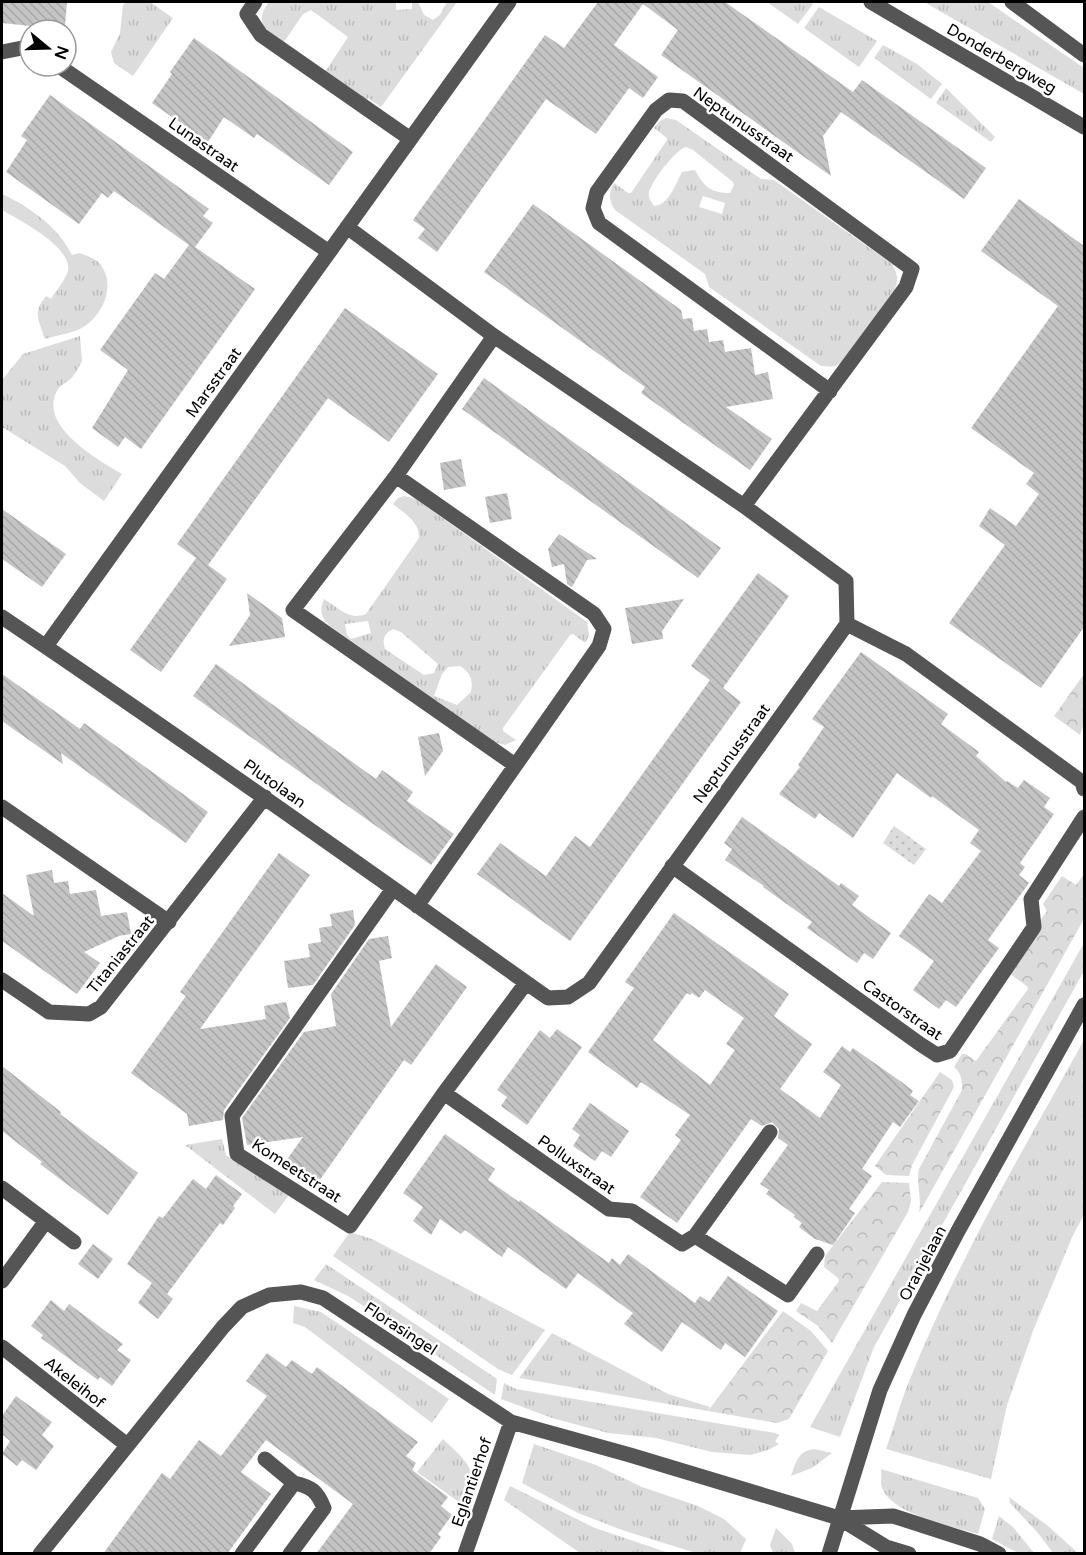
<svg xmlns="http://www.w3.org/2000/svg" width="1086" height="1555" font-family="'Varela Round',sans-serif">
<defs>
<pattern id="grass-tufts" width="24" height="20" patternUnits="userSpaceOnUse" patternTransform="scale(1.5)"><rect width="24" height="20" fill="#dcdcdc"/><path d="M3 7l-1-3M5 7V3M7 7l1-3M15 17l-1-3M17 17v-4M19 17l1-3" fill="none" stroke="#bbb"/></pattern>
<pattern id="forest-crowns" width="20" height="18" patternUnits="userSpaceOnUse" patternTransform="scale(1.5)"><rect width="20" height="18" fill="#dcdcdc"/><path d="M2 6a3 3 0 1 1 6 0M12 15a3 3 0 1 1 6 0" fill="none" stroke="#bbb"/></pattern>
<pattern id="park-dots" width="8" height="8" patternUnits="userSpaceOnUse" patternTransform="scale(1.5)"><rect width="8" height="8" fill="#dcdcdc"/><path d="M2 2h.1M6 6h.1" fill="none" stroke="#bbb" stroke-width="1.8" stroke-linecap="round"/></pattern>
<pattern id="building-back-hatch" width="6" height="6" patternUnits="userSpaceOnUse" patternTransform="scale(1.5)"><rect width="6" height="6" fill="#c4c4c4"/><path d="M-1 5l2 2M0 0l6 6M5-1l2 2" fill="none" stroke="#a7a7a7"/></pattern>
</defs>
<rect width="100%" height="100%" fill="#fff"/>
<path fill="url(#grass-tufts)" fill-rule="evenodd" d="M126,2H150L173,18L133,76L114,63L111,52L120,33L123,5Z
M269,2H396V10L412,9V2H418L424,15L433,20L440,15L447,2H457L381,107L368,98L365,102L325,72L348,37L311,10L303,14L284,42C266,31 253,23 269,2Z
M767,2H809L813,4L798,24Z
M924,2H988L1084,68V94Z
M819,7L877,41L859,67L804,28Z
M883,45L917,64L942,84L931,99L874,58Z
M946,88L995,137L991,142L936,103Z
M666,118L676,120L761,179L774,180L892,264C897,273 899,278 895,289L843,361C836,367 831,367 821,366L709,287L705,274L615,210C609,201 608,193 614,183L628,193H631L667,140V138L654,128L660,121ZM686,147L693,150L733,182L734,185L730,193C711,193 704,187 695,170L682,172C675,185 669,205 654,206C651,201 648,198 649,192C651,182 676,149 686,147ZM703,196L725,203L722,214L699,207Z
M2,194C30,207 58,227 72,255L80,253C86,256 96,258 100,264C116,284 104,313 85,326C74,333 58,335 45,339C39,320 32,313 46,296L51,299C56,291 65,280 68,271C73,247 19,220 2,210Z
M80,336L82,361C79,367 74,377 68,381C63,384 59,386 56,393C40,427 98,460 122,474L104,501L80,483L65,466L2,427V380L23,354Z
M404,496L416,499L587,622L589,635L586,642H584L573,634L570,635L503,728V731L516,740L505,745L493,742L330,626C321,618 319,610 324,599C339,608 349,621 366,614L419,538C420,522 404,513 393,504L398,498ZM368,621L371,633L351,639L347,635L345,624ZM393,629L401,632L438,664L434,673L424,675L385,649C382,640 384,633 393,629ZM460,666C471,673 473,680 471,692L457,705L434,696L442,674L448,667Z
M1084,943V971L874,1347L840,1437L810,1427Z
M1084,1040V1215L1073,1235L1033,1331L1007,1405L991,1479L886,1449C893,1429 899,1408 906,1389C954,1267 1021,1154 1084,1040Z
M222,1139L226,1155L289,1195L275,1214L185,1145Z
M350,1232L372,1239L545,1330L512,1375L498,1369L333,1256Z
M326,1264L497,1379L495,1395L350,1297L314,1280Z
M294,1306L321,1312L449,1399L432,1423L305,1327L293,1323Z
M552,1333L668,1394L710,1407L708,1411L519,1378Z
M504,1383L516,1389L775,1433L779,1435L775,1442L779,1444L768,1450L751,1455L712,1452L656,1438L608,1433L552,1418L501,1399Z
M443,1439C470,1465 479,1469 466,1507L417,1472Z
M534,1444L596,1465L642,1487L698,1506L724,1519L746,1539L740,1553H696L622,1530L578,1513L522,1483Z
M814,1449L832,1453L812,1468L791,1476C796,1462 798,1451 814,1449Z
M881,1469L978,1498L985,1509L978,1534C952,1526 893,1515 882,1488C880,1483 882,1475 881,1469Z
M510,1486L595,1528L669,1553H580L504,1500Z
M1009,1497L1048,1526L1078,1553H1053L1038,1533L1010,1503Z
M999,1516L1013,1527L1034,1553H1018L992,1539Z
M776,1528L792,1544L795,1553H773L770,1545Z"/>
<path fill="url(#forest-crowns)" d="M1084,674V723L1080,735L1054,716Z
M1084,874V919L919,1213C922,1198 916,1184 919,1169L962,1090C962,1080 962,1074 954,1067L962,1054H966L976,1061L1028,989V987L1009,973V965L1047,911L1043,904L1062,876L1076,885Z
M940,1072L952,1080L954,1087L912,1165L909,1176L886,1175L875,1166Z
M882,1182L909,1183L911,1201L908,1212L832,1343L818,1326L796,1311L801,1303L817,1311L839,1281L838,1278L824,1267L825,1256Z
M783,1311L811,1331L828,1351L789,1419L777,1423L708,1411Z"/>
<path fill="url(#park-dots)" d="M894,826L926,849L914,865L883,843Z"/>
<path fill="url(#building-back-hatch)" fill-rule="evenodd" d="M2,2H67L65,26L49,24V28L2,23Z
M598,2H725L853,92L862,80L986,168L964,199L841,112L823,136L831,176L661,55L678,30L643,4L614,45L658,77L643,98L629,88L596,134L546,99L437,252L418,238L425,229L413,220L545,35L564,48Z
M194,38L353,152L329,185L257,134L254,138L224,117L208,142L152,103L172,74L170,72Z
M50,95L209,209L203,216L213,223L195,247L255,289L141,449L125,437L118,447L92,428L128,370L100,350L155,273L164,279L189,245L114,191L108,198L102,193L79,224L6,172L27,140L21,136Z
M1019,199L1084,246V627L1041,688L949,623L1005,545L979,526L990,508L1016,526L1039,494L1026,484L1034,473L971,428L1058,306L981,251Z
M533,204L681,310L683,319L692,318L694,331L707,329L709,342L723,340L725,352L751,348L755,375L768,372L773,399L726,407L772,439L750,470L641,393L645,387L484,272Z
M345,308L438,374L389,442L328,398L208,565L227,579L161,672L130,650L196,558L177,544Z
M484,378L721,548L698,578L462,409Z
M461,459L466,486L444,490L440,463Z
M507,493L512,519L490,523L485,497Z
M2,509L66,554L42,587L2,559Z
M559,534L597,559L587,560L572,587L567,584L564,564L552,567L548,549Z
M758,573L789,596L723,688L741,702L570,941L477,874L500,843L546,876L575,836L590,847L710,680L691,666Z
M247,593L282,618L285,637L229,646L250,615Z
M684,599L662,631L663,639L632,644L625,608Z
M861,652L948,714L941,724L979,752L976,756L1006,782L1007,781L1018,788L1024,780L1050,798L1044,807L1054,814L1020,863L1025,867L1019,875L1029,883L988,940L999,948L956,1007L946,1000L939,1009L913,990L934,961L899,936L929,894L942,903L981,851L970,843L979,830L932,796L931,798L897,773L853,838L819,813L815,819L779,794L800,767L798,765L824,727L812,719Z
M216,664L376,779L382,770L413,792L407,801L454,834L431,865L193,696Z
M2,674L80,729L84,723L208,812L186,843L61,753L63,764L2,721Z
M439,733L443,751L425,776L418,737Z
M742,817L839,886L841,883L859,896L852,905L891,933L873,959L864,953L857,963L807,928L812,922L763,887L764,886L725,860L732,849L724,843Z
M279,853L310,875L200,1029L266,1019L264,1006L286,1002L290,1018L224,1110L223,1120L189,1126L187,1114L131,1073L186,996L180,992Z
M52,870L54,883L68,881L70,894L96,890L101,916L127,912L131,934L119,936L84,952L100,963L77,994L2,941V893L34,916L26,875Z
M353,910L355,925L313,985L288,988L284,961L310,957L308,944L321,942L319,928L332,926L330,914Z
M674,913L789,994L774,1016L812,1044L780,1089L820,1118L841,1085L823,1072L842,1046L850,1052L853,1048L903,1083L913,1091L910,1095L919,1101L900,1127L893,1122L862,1169L872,1176L849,1209L855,1213L833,1245L815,1239L799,1227L802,1223L794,1217L795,1215L766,1194L769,1190L760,1184L788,1145L778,1138L779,1129L772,1122L762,1126L751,1119L677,1223L640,1197L681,1140L675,1135L690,1115L641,1082L637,1088L588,1052L634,988L625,982ZM705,990L744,1018L726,1044L735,1050L710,1085L653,1040L687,993L690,995L692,993L699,998Z
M388,936L392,958L379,961L391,1027L436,964L467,987L411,1065L404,1060L317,1184L286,1161L303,1137L247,1145L242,1118L304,1032L336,1026L331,994L369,939Z
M557,1029L582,1047L527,1125L501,1106L507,1097L497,1090L540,1030L550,1038Z
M2,1066L61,1112L60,1114L138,1173L108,1215L40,1164L42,1162L2,1131Z
M590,1103L629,1131L611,1157L602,1151L595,1161L573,1146L580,1135L572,1129Z
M445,1134L495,1169L488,1180L519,1202L520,1200L609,1263L612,1258L620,1265L628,1254L695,1303L700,1296L709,1302L728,1276L778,1311L745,1357L725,1343L721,1350L682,1322L662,1352L624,1324L633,1313L578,1273L566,1289L508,1247L502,1257L465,1230L461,1234L440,1219L431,1235L413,1221L423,1207L403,1193Z
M216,1175L242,1194L233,1206L235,1208L223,1225L220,1223L167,1294L173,1299L158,1319L138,1303L152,1283L127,1264L159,1216L163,1218L193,1179L206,1189Z
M93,1244L113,1259L98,1279L78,1264Z
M51,1300L64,1311L69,1304L123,1344L117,1350L131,1360L112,1386L100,1377L98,1380L41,1338L43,1335L31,1326Z
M267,1353L286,1367L292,1360L312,1374L317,1367L418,1442L406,1456L416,1463L412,1470L448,1497L441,1506L452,1515L438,1534L441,1537L429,1554H316L353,1504L266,1440L241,1472L271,1494L227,1554H103L162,1473L170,1479L199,1440L221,1456L267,1396L246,1381Z
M16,1396L52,1422L42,1435L54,1446L36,1470L22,1460L17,1466L2,1454L10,1441L2,1434V1416Z"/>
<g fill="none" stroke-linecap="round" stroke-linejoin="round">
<path stroke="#555" stroke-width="15" d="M255,2L247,14L261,35L409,138
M871,2L1084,127
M1012,2L1084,55
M2,52L22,48L30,52
M59,66L329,252
M494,336L396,476L293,610L515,765
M396,476L594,614L604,629L599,646L417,906
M744,506L906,287L912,269L683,101L669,100L656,110L597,192L593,208L599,223L830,391
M2,617C186,741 367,870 548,998L568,997L589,983L847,624L846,581L744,506L494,336L347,227
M847,624L906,654L1082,782L1084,789
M46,646L509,2
M2,807L169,922
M672,866L920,1044L937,1055L950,1051L1034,927L1031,899L1084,817
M392,890L232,1116L237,1154L350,1226L444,1093L526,983
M2,980L49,1012L89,1014L101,1007L265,797
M444,1093L609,1209L632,1211L682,1244L695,1236L788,1295L817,1254
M2,1188L74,1242
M695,1236L770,1132
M2,1281L46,1221
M2,1347L127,1445
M265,1459L294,1483
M839,1518L893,1516L980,1544L999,1554
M40,1554L223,1327L242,1307L269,1295L301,1292L323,1298L511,1422L630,1455L839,1518L886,1547L909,1554
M242,1554L294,1483C312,1487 317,1491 324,1508L290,1554
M465,1554L511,1422
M829,1554L880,1390L914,1315L958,1231L1084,1005"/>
</g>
<g text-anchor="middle" stroke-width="5" stroke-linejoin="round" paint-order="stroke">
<g font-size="16" fill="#000" stroke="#fff">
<text transform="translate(1002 58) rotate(30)" y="6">Donderbergweg</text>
<text transform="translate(744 124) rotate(35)" y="6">Neptunusstraat</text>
<text transform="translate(204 144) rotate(35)" y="6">Lunastraat</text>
<text transform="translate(213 382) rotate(-54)" y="6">Marsstraat</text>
<text transform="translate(731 753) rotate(-54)" y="6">Neptunusstraat</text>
<text transform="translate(275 783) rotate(35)" y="6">Plutolaan</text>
<text transform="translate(120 954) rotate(-51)" y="6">Titaniastraat</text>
<text transform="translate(903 1009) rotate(35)" y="6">Castorstraat</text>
<text transform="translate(577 1164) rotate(35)" y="6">Polluxstraat</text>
<text transform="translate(297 1170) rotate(33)" y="6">Komeetstraat</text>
<text transform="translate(922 1263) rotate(-62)" y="6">Oranjelaan</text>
<text transform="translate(401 1328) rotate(33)" y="6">Florasingel</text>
<text transform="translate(75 1382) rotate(38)" y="6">Akeleihof</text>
<text transform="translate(471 1482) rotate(-71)" y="6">Eglantierhof</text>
</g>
</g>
<rect width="1086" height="1555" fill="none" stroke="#000000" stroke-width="6"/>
<g transform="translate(48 48) rotate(109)"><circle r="28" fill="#ffffff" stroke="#999999" stroke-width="1.5"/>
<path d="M0-4.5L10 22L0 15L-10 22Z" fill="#000000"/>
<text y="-9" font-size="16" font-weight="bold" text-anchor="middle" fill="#000000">N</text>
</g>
</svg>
